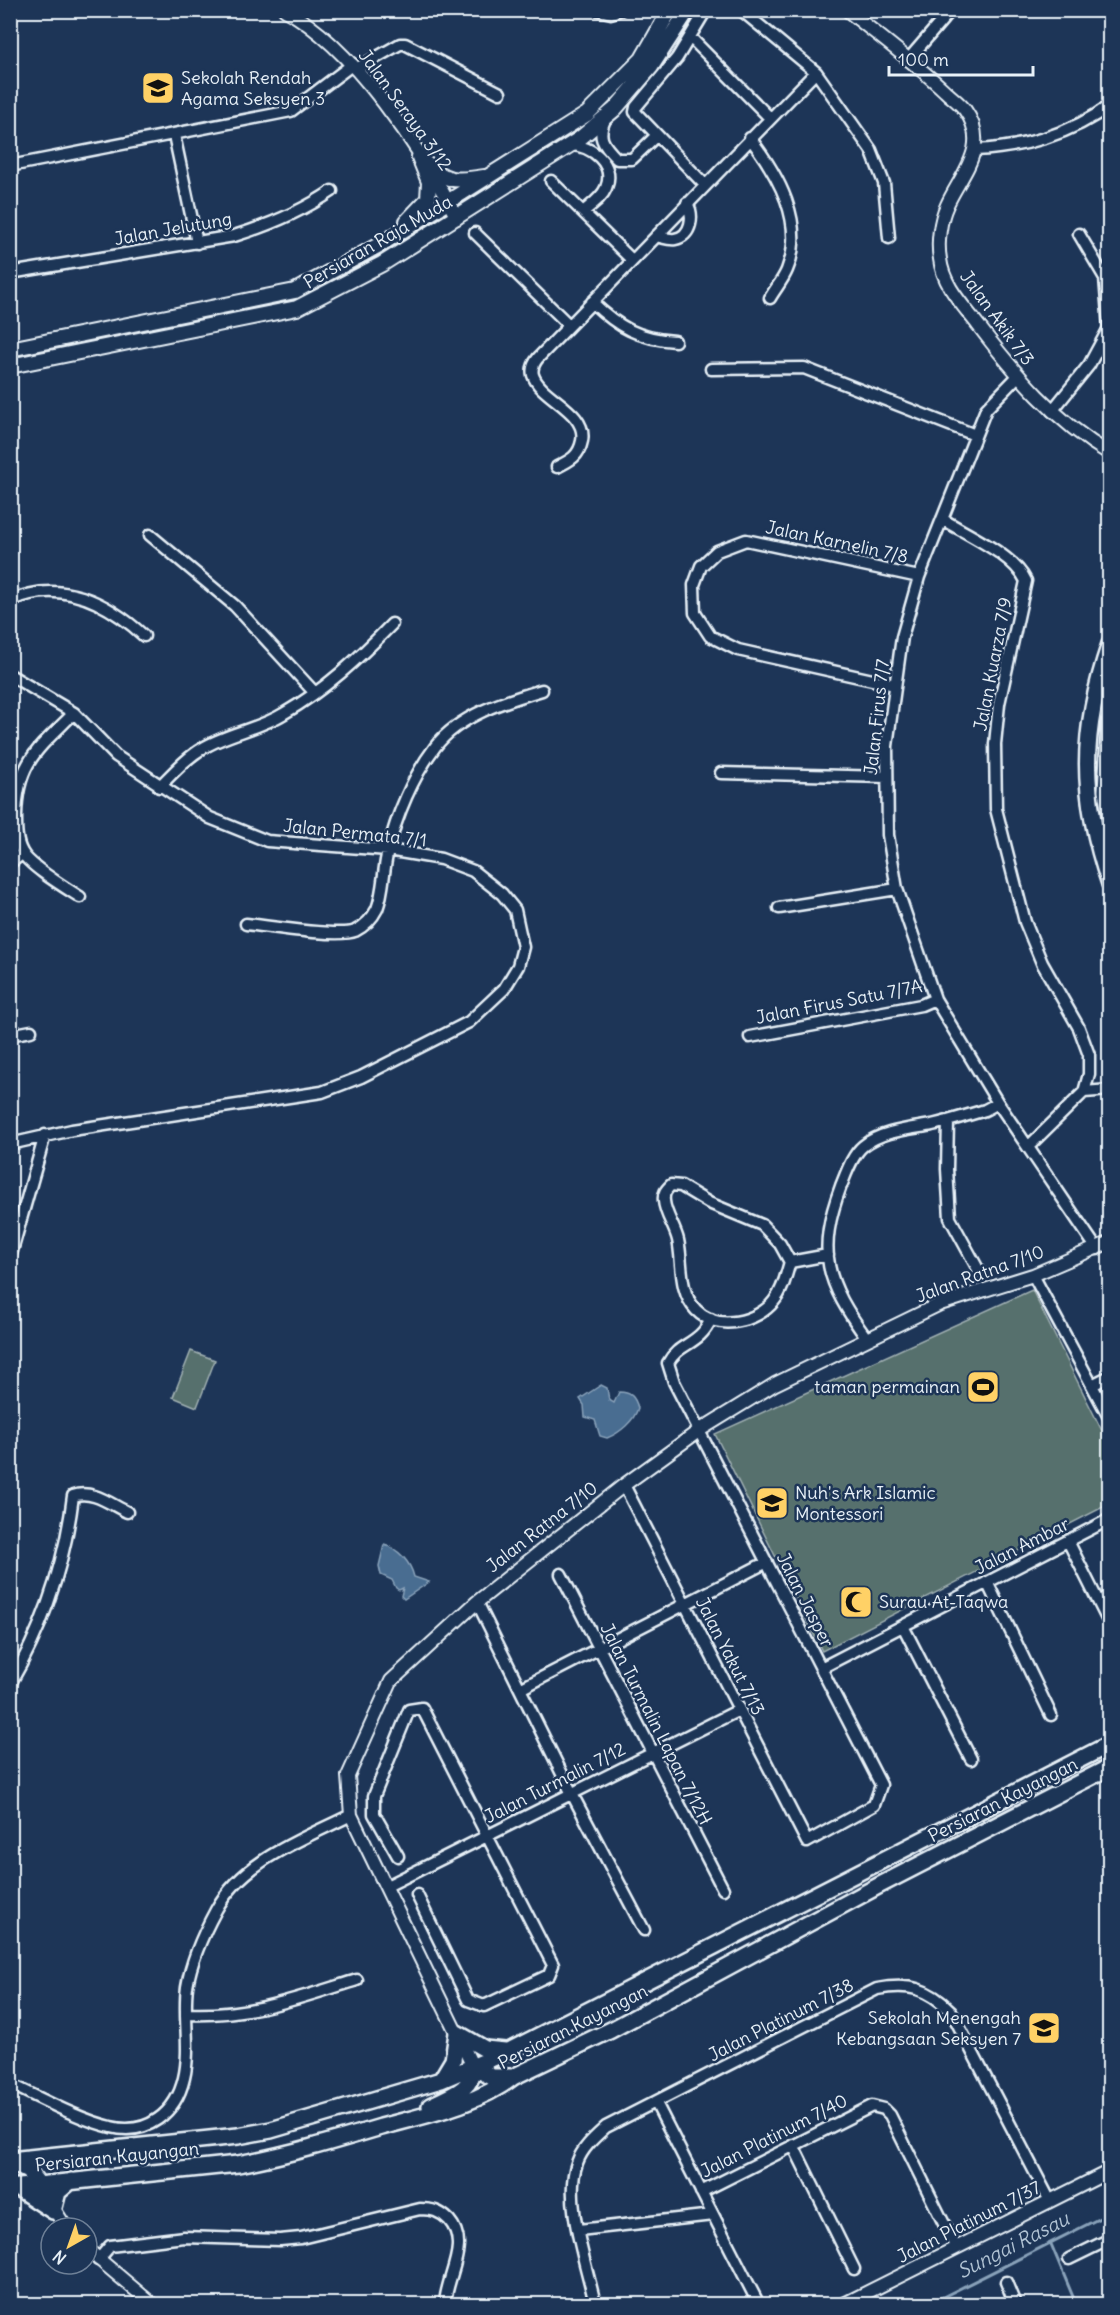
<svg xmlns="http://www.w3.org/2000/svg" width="1120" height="2315" font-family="Delius,sans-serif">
<rect width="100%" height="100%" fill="#1d3557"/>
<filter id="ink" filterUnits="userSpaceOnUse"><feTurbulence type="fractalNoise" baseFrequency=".0167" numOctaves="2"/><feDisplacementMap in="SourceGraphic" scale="12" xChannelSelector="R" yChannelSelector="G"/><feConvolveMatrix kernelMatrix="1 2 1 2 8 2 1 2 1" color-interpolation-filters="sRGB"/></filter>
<g filter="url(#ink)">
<path fill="#57706d" stroke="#a0b0b2" stroke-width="1.5" d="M1032,1290L1109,1445V1504L822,1651L715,1434Z
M191,1351L215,1360L197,1407L173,1397Z"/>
<path fill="#4a6d91" stroke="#89a2ba" stroke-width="1.5" d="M601,1385L607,1388L609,1400L614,1403L619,1392C631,1392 635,1397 638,1408C634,1421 620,1433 607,1438L600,1436L595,1420L585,1417L584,1405L580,1399Z
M384,1545C398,1548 411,1563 414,1577L429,1582L404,1599L401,1596L403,1588L399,1590L396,1588L392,1580L381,1575L379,1566Z"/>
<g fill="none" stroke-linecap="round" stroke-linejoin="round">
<path stroke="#89a2ba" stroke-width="3" d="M1051,2244L1076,2304
M929,2304L1110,2213"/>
<g stroke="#e8f1f8" stroke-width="15">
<path id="minor" d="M598,10L611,13L620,10
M741,10L816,72L871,150L884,183L889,238
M690,37L770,118
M908,60L951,10
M356,69L400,44H405L500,93
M606,118C596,136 603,145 617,159H632L657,135
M174,135L197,243
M750,138C778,175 806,223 787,270C783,280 775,289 770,298
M570,145C591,145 616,164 606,188C602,198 591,205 583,212
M975,150C1022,148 1072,134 1110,105
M10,166L291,111L353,64
M551,181L632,260
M705,185L635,112L636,107L677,58L706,10
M475,233L569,325
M656,236C662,237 669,240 675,239C692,236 694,215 687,203
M10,273L234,236C270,225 301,212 332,191
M592,302C618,327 639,339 675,341
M711,369L804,368L975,435
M1017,377L986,409L919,577L902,637L887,746L888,835L897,889L935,999L998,1103L1097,1249
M1052,411L1089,365L1109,328L1105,278L1079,234
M557,467C571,460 579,456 582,441C588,411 540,398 533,375C531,368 534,363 538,358L816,72
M942,519C968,535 1014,555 1026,581L999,704L995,744L996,809L1025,922L1042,963L1079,1028L1089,1055V1074L1084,1092
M150,535L235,606L315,693
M10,601C60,578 107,602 144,636
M10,675L74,713L116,756L210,818L267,841L388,850L441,859L473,871L502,894L515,910L523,947L518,966L504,989L469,1022L361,1077L322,1092L72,1130L10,1144
M895,685L738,650L710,636L695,613L694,585L701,566L717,551L746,540L919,577
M74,713C38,749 17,762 16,816C16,828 16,842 22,852C29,866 66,888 80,897
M721,773L887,777
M159,787C173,773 186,758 203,748C228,733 259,729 283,714C325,690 359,658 392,624
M10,863L22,854
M779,908L897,889
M246,924C267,926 339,938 355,931C365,926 372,919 377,909C384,891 383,869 388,851C396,816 413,776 435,747C459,715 505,701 542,690
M10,1035L31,1031
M750,1037L921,1005L935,999
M948,1121L947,1169L950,1218L979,1271
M1028,1147L1084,1092L1110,1090
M10,1258L45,1135
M790,1262C786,1275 783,1290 774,1301C758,1322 717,1332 696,1310C678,1291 683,1262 678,1240C675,1227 665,1214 664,1201C663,1193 666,1190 671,1185L681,1186L709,1203L762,1225L780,1244L790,1262L828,1255
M1033,1275L1110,1419
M867,1339C826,1282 816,1253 841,1186C846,1174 852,1155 863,1146C881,1131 910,1129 932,1125C950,1121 968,1115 985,1110L998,1103
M1092,1385L1110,1376
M624,1485L807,1842L874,1805L881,1785L674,1382L668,1363C679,1342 699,1346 711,1319
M1068,1541L1110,1625
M561,1574L723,1889
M987,1582L1051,1715
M477,1602L572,1794L644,1930
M903,1626L971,1759
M821,1668L1110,1519
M10,1684C44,1626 65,1562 73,1496C92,1489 110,1504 127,1512
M520,1689L767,1562
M398,1856L374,1814V1796L409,1710L422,1708L553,1965L549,1975L484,2006L468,2000L417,1895
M387,1886L739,1710
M187,2014C248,2017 299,1998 357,1980
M10,2084C40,2098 80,2120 111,2127C147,2136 176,2113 184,2078C191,2049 183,2016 187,1987C191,1962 204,1932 216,1910C243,1860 303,1839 351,1815
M656,2103L756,2299
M793,2145L854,2269
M701,2192L872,2106L884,2109L890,2115L956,2248
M579,2230L713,2215
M1069,2259L1110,2239
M98,2260L110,2246L184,2237L280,2240L301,2238L420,2209C432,2209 440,2211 449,2220C471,2245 446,2276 445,2304
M1006,2282L1015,2304
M595,2304C587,2266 563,2200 577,2163C582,2148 595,2137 606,2127L877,1989C909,1983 928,1988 951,2011L1050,2201"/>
</g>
<g stroke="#e8f1f8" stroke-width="16">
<path id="tertiary" d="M285,10C353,46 422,151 457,218
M847,10C880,37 914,62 945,91C951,97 960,103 965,110C991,146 961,174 947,205C940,220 937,243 940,259C943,285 962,304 978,325C1016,375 1055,421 1110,454
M473,2067L351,1815L348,1776L391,1681L477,1602L624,1485L700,1430L775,1384L940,1304L1033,1275L1110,1242
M39,2185L66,2228
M87,2249L152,2304
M844,2304L1110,2171"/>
</g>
<g stroke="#e8f1f8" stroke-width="18">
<path id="secondary" d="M423,161C445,182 455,182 484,177
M407,221L428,199L429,182L419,157
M10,349L295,291L381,244L587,114L642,59L670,10
M10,366L297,308L382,264L578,140L615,109L651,67L688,10"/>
</g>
<g stroke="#e8f1f8" stroke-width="20">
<path id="primary" d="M1110,644C1080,732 1080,796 1110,884
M1110,723L1106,791L1110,812
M473,2067L492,2077H513
M441,2080L453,2060L457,2033L485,2049L505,2051
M430,2106C449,2096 473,2091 473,2067
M10,2160L238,2136L271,2130L441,2080L507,2052L1110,1744
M10,2162L28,2171L39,2185
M16,2187L53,2211L58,2192L71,2181
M10,2188L238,2164C287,2155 334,2141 381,2127C425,2115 477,2105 513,2077L611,2030L880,1885L1110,1767"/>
</g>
<use href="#minor" stroke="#1d3557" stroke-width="10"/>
<use href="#tertiary" stroke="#1d3557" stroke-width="12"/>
<use href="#secondary" stroke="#1d3557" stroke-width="14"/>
<use href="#primary" stroke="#1d3557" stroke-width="15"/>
</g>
</g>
<defs>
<g id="school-square" transform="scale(1.725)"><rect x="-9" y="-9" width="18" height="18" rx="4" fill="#ffd166" stroke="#1d3557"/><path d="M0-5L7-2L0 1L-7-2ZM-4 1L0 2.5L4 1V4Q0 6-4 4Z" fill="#111"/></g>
<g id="stadium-square" transform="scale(1.725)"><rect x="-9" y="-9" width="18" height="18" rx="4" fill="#ffd166" stroke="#1d3557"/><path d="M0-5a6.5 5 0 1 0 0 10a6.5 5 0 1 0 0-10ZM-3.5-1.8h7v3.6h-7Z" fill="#111"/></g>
<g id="mosque-square" transform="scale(1.725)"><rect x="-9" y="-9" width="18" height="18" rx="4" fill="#ffd166" stroke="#1d3557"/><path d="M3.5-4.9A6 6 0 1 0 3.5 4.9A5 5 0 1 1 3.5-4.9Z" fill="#111"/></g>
</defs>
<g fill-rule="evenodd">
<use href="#school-square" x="158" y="88"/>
<use href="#stadium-square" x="983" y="1387"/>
<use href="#school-square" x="772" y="1503"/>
<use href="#mosque-square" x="856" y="1602"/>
<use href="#school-square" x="1044" y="2028"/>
</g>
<g text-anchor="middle" stroke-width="5" stroke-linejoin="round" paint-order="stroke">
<g font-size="18" fill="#e8f1f8" stroke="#1d3557" text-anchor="start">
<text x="181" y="84">Sekolah Rendah<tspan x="181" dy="21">Agama Seksyen 3</tspan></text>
<text x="960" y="1393" text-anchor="end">taman permainan</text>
<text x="795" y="1499">Nuh's Ark Islamic<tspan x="795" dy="21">Montessori</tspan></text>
<text x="879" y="1608">Surau At-Taqwa</text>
<text x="1021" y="2024" text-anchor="end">Sekolah Menengah<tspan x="1021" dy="21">Kebangsaan Seksyen 7</tspan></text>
</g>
<g font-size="18" fill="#e8f1f8" stroke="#1d3557">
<text transform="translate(405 110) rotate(54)" y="6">Jalan Seraya 3/12</text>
<text transform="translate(173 229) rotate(-10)" y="6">Jalan Jelutung</text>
<text transform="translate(378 242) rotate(-30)" y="6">Persiaran Raja Muda</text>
<text transform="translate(997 318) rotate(54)" y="6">Jalan Akik 7/3</text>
<text transform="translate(837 542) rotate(12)" y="6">Jalan Karnelin 7/8</text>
<text transform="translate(993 664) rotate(-79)" y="6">Jalan Kuarza 7/9</text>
<text transform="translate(877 717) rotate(-84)" y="6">Jalan Firus 7/7</text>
<text transform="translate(355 833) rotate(6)" y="6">Jalan Permata 7/1</text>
<text transform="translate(839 1002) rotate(-11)" y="6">Jalan Firus Satu 7/7A</text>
<text transform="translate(980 1274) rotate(-20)" y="6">Jalan Ratna 7/10</text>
<text transform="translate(542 1527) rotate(-38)" y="6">Jalan Ratna 7/10</text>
<text transform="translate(1022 1546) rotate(-27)" y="6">Jalan Ambar</text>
<text transform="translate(805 1600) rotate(63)" y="6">Jalan Jasper</text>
<text transform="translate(730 1656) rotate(63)" y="6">Jalan Yakut 7/13</text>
<text transform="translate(656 1724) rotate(63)" y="6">Jalan Turmalin Lapan 7/12H</text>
<text transform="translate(555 1783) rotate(-27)" y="6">Jalan Turmalin 7/12</text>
<text transform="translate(1003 1800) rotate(-27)" y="6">Persiaran Kayangan</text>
<text transform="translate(781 2020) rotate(-27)" y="6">Jalan Platinum 7/38</text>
<text transform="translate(573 2027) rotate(-27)" y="6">Persiaran Kayangan</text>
<text transform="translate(774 2136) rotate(-27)" y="6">Jalan Platinum 7/40</text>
<text transform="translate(117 2157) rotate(-6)" y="6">Persiaran Kayangan</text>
<text transform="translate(969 2222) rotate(-27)" y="6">Jalan Platinum 7/37</text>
</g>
<g font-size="20" font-style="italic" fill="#b1c3d4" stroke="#1d3557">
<text transform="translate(1013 2245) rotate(-27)" y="7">Sungai Rasau</text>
</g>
</g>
<rect width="1120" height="2315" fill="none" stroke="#1d3557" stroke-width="36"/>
<rect x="18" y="18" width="1084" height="2279" fill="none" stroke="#e8f1f8" stroke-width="2" filter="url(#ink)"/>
<g transform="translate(69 2246) rotate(220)"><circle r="28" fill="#1d3557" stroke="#6e8097" stroke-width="1.5"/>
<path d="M0-4.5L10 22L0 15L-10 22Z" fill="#ffd166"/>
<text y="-9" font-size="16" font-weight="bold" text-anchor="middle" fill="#e8f1f8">N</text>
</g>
<path d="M889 66v9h144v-9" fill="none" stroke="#e8f1f8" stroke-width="3"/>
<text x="898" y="66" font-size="18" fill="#e8f1f8" stroke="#1d3557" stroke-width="4.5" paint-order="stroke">100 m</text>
</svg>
